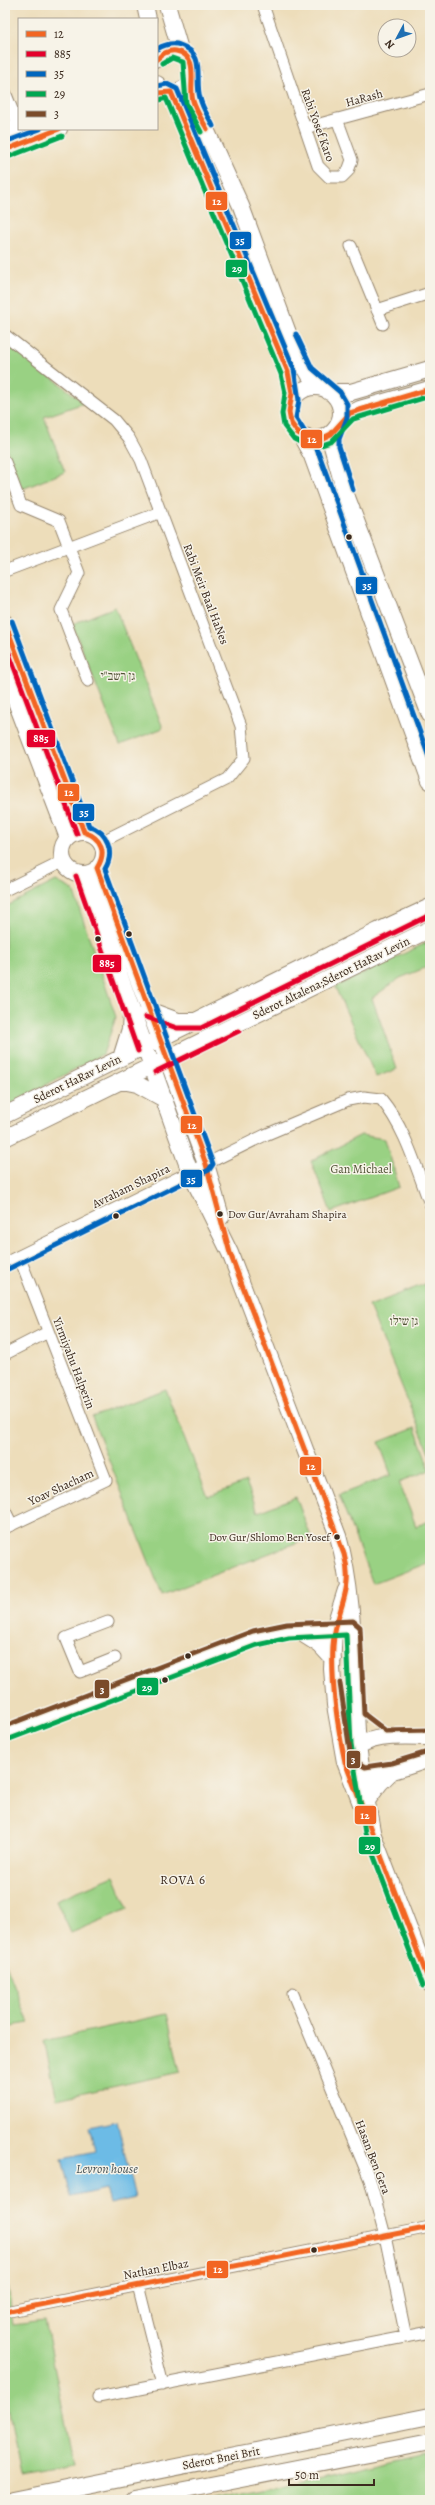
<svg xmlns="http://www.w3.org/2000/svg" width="435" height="2505" font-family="Alegreya,'Frank Ruhl Libre',serif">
<rect width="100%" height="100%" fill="#f7f3e8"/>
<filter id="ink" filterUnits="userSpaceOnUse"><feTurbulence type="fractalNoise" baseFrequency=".025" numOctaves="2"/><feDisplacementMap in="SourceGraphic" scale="8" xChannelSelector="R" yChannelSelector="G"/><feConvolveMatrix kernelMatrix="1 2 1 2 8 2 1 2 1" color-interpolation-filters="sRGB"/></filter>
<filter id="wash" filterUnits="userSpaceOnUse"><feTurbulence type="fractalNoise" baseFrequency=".012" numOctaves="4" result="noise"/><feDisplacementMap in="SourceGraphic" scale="16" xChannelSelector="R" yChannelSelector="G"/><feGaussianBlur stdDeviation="0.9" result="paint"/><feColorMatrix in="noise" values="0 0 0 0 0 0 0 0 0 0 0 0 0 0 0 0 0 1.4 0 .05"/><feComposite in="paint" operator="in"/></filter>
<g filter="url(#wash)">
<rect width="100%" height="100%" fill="#edddba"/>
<path fill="#99d183" stroke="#6a7e50" d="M5,340L84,403L44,417L65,472L22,489L5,445Z
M115,607L163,728L120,745L72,624Z
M56,881L73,890L116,1017L103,1054L5,1107V907Z
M430,941V966L400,978L372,998L397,1069L376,1077L335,987Z
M361,1135L385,1139L399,1187L331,1212L311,1161Z
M430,1282V1455L369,1306Z
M165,1389L208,1497L246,1482L258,1512L296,1497L311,1537L162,1595L92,1417Z
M415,1428L430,1470L399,1482L416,1526L430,1521V1562L373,1584L339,1495L391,1475L379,1442Z
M114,1876L128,1909L71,1933L56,1900Z
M5,1962L29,2023L5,2027Z
M167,2014L180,2072L57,2099L44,2041Z
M5,2262L13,2324L45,2320L74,2465L21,2474L5,2392Z
M430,2452V2500H210Z"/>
<path fill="#6cbbe6" stroke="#547282" d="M117,2121L135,2198L110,2204L106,2189L71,2197L62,2159L95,2152L89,2127Z"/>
</g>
<g filter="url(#ink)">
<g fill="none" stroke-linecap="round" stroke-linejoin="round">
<g stroke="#94846c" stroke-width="13">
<path id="street" d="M263,5L318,166L329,177H342L348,171L352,160L337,119
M5,92L19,127
M305,128L430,94
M351,246L383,324
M377,310L430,293
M5,335L114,420L129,438L141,460L241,726L244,758L227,779L101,842
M5,462L21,505L59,521L79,573L61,610L88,681
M5,571L161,512
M5,890L64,861
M5,1263L265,1135L348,1100L364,1097L381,1099C406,1129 416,1168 430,1204
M5,1354L48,1332
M5,1511L12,1525
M5,1528L106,1480L19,1256
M108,1622L66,1638L80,1672L115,1658
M293,1994L370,2180L385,2236L406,2337
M138,2285L163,2385
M5,2312L430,2227
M98,2397L430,2332"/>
</g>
<g stroke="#94846c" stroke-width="18">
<path id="secondary" d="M145,5L148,19
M167,5L181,53
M157,59L165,52L181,53C210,71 181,107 157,84
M191,81L193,101L241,206L294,349L310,376L322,388
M171,92L288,372L292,400
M5,131L19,126
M5,150L59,129
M289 413a26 26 0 1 1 52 0a26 26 0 1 1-52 0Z
M329,392H351L430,369
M340,419L360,409L430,389
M333,432L332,446L345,492L430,715
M301,436L312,456L430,781
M5,623L84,832
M5,673L68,838
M62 853a21 21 0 1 1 42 0a21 21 0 1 1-42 0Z
M97,868L206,1164L221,1217
M83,874L190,1172L230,1253L338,1536C357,1603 352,1674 358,1744C361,1773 367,1802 372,1831
M148,1010L178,1021H196
M121,1058L130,1029L131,1014
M122,1081L137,1084L164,1099
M5,1115L378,931L430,907
M5,1138L430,929
M346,1590L334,1628L332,1669L335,1705L345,1762L430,1984
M298,1631L320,1645L333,1659
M5,1733L255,1638L288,1631L343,1628
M352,1753C367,1732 407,1737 430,1737
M355,1769C375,1782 409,1765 430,1759
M366,1802L380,1783L393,1770
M12,2500L430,2416
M134,2500L430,2442"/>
</g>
<use href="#street" stroke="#fff" stroke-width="11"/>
<use href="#secondary" stroke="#fff" stroke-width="16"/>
<g stroke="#f7f3e8" stroke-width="8">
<path id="bus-1" d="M157,59C162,54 169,50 176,51C201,56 188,84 193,101C196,111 202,120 207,129
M157,93L171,92L288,372L292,393L289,412L291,423L298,433L309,439H321L331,434L350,413L430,389
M5,150L59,129
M5,623L84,832C102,838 107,852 97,868L206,1164L230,1253L344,1554C355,1592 335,1610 333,1646C331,1685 337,1724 345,1762L430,1984
M5,2312L430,2227"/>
</g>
<g stroke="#f7f3e8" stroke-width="8">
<path id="bus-2" d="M5,643L77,834
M76,876L138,1051
M146,1017L177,1028H201L430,915
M155,1072L239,1031"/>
</g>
<g stroke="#f7f3e8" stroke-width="8">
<path id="bus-3" d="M157,49C164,45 172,42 180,45C207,54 194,78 200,98C202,108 209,117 213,126
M157,86L167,84L177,89L294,369L299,400L296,418L319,454L430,760
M5,142L40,129
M296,334L312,368L340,392L347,404V418L339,439V447L353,490
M8,1269L209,1170L213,1164L105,869C115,852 108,832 89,826L12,621"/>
</g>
<g stroke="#f7f3e8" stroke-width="8">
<path id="bus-4" d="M162,64L172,58L183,62L186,103L201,132
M159,100L166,98L281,374L285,393L282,414L284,426L294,439L308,446L322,445L331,442L353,419L430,396
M8,157L62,136
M7,1740L257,1645L289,1638L346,1635L351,1745L365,1833L423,1986"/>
</g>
<g stroke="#f7f3e8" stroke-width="8">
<path id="bus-5" d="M340,1683L351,1758L365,1767L392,1763L428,1752
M5,1726L253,1631L287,1624L353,1621L360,1627L364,1714L386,1731L430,1730"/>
</g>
<use href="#bus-1" stroke="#f26522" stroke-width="5"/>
<use href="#bus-2" stroke="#e4002b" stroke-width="5"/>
<use href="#bus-3" stroke="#0065bd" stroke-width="5"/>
<use href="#bus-4" stroke="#00a651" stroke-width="5"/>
<use href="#bus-5" stroke="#7a4b2a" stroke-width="5"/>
</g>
</g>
<g fill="#3b2a1e" stroke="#f7f3e8" stroke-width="1.5">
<circle cx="349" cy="537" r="3.5"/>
<circle cx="129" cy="934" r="3.5"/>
<circle cx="98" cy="939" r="3.5"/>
<circle cx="220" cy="1214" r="3.5"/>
<circle cx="116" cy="1216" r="3.5"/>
<circle cx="337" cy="1537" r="3.5"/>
<circle cx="188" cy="1656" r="3.5"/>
<circle cx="165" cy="1680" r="3.5"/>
<circle cx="314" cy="2250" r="3.5"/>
</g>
<g text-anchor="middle" stroke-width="3" stroke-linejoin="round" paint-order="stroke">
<g font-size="11" fill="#3b2a1e" stroke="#f7f3e8" text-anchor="start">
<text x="228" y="1218">Dov Gur/Avraham Shapira</text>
<text x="330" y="1541" text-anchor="end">Dov Gur/Shlomo Ben Yosef</text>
</g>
<g font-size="12" fill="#3b2a1e" stroke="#f7f3e8">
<text transform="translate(364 98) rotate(-15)" y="4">HaRash</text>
<text transform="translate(318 125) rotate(70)" y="4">Rabi Yosef Karo</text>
<text transform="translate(206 594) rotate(69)" y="4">Rabi Meir Baal HaNes</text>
<text transform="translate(331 978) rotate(-26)" y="4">Sderot Altalena;Sderot HaRav Levin</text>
<text transform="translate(77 1079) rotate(-26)" y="4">Sderot HaRav Levin</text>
<text transform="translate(131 1186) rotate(-26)" y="4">Avraham Shapira</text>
<text transform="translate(74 1363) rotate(69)" y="4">Yirmiyahu Halperin</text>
<text transform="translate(61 1487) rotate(-25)" y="4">Yoav Shacham</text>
<text transform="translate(373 2157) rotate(69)" y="4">Hasan Ben Gera</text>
<text transform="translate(156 2269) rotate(-11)" y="4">Nathan Elbaz</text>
<text transform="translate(221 2458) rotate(-11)" y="4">Sderot Bnei Brit</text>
</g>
<g font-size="12" fill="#525437" stroke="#f7f3e8">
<text x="118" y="680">גן רשב"י</text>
<text x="361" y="1173">Gan Michael</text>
<text x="404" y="1325">גן שילו</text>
</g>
<g font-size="13" letter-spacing="1" fill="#3b2a1e" stroke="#f7f3e8">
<text x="183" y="1884">ROVA 6</text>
</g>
<g font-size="13" font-style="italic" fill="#4a565a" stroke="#f7f3e8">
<text x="107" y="2173">Levron house</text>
</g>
</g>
<g stroke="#f7f3e8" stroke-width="1.5">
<rect x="205" y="191" width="23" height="20" rx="4" fill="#f26522"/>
<rect x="229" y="231" width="23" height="19" rx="4" fill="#0065bd"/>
<rect x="225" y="259" width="23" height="19" rx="4" fill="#00a651"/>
<rect x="300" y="429" width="23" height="20" rx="4" fill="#f26522"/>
<rect x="355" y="576" width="23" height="19" rx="4" fill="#0065bd"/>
<rect x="26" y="729" width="30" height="19" rx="4" fill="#e4002b"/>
<rect x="57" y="783" width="23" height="19" rx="4" fill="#f26522"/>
<rect x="72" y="803" width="23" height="19" rx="4" fill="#0065bd"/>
<rect x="92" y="954" width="30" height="19" rx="4" fill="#e4002b"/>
<rect x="180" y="1115" width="23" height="19" rx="4" fill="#f26522"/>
<rect x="180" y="1169" width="23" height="19" rx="4" fill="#0065bd"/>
<rect x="299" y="1456" width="23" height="20" rx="4" fill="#f26522"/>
<rect x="136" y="1677" width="23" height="19" rx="4" fill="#00a651"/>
<rect x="94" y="1679" width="16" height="20" rx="4" fill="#7a4b2a"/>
<rect x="346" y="1750" width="15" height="19" rx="4" fill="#7a4b2a"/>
<rect x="354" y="1805" width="23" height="20" rx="4" fill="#f26522"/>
<rect x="358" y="1836" width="23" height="19" rx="4" fill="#00a651"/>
<rect x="206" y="2260" width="23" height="19" rx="4" fill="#f26522"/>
</g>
<g font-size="11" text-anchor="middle" font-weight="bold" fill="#fff">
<text x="217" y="205">12</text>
<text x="240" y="244">35</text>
<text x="237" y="272">29</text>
<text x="312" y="443">12</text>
<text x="367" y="589">35</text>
<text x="41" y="742">885</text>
<text x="69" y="796">12</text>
<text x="84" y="816">35</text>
<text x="107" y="967">885</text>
<text x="192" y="1129">12</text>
<text x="191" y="1183">35</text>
<text x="311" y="1470">12</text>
<text x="147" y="1691">29</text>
<text x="102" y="1693">3</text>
<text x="353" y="1763">3</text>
<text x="365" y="1819">12</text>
<text x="370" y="1850">29</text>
<text x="218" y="2273">12</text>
</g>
<rect width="435" height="2505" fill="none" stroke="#f7f3e8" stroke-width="20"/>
<rect x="18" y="18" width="140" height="112" fill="#f7f3e8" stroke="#aca397"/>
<rect x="26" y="31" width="20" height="6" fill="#f26522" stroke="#aca397"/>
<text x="54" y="38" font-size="12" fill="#3b2a1e">12</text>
<rect x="26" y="51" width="20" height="6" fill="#e4002b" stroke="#aca397"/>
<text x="54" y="58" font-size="12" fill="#3b2a1e">885</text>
<rect x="26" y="71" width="20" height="6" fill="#0065bd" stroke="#aca397"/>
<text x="54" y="78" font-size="12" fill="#3b2a1e">35</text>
<rect x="26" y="91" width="20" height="6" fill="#00a651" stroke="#aca397"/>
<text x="54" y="98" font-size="12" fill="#3b2a1e">29</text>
<rect x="26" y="111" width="20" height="6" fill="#7a4b2a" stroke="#aca397"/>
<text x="54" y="118" font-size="12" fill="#3b2a1e">3</text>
<g transform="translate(397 38) rotate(229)"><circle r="19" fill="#f7f3e8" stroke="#aca397"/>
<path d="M0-3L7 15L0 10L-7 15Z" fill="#1f6fb2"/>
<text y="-6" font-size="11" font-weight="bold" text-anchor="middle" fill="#3b2a1e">N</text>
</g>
<path d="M289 2479v6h85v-6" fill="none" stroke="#3b2a1e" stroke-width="2"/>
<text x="295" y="2479" font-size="12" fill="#3b2a1e" stroke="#f7f3e8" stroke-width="3" paint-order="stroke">50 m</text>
</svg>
